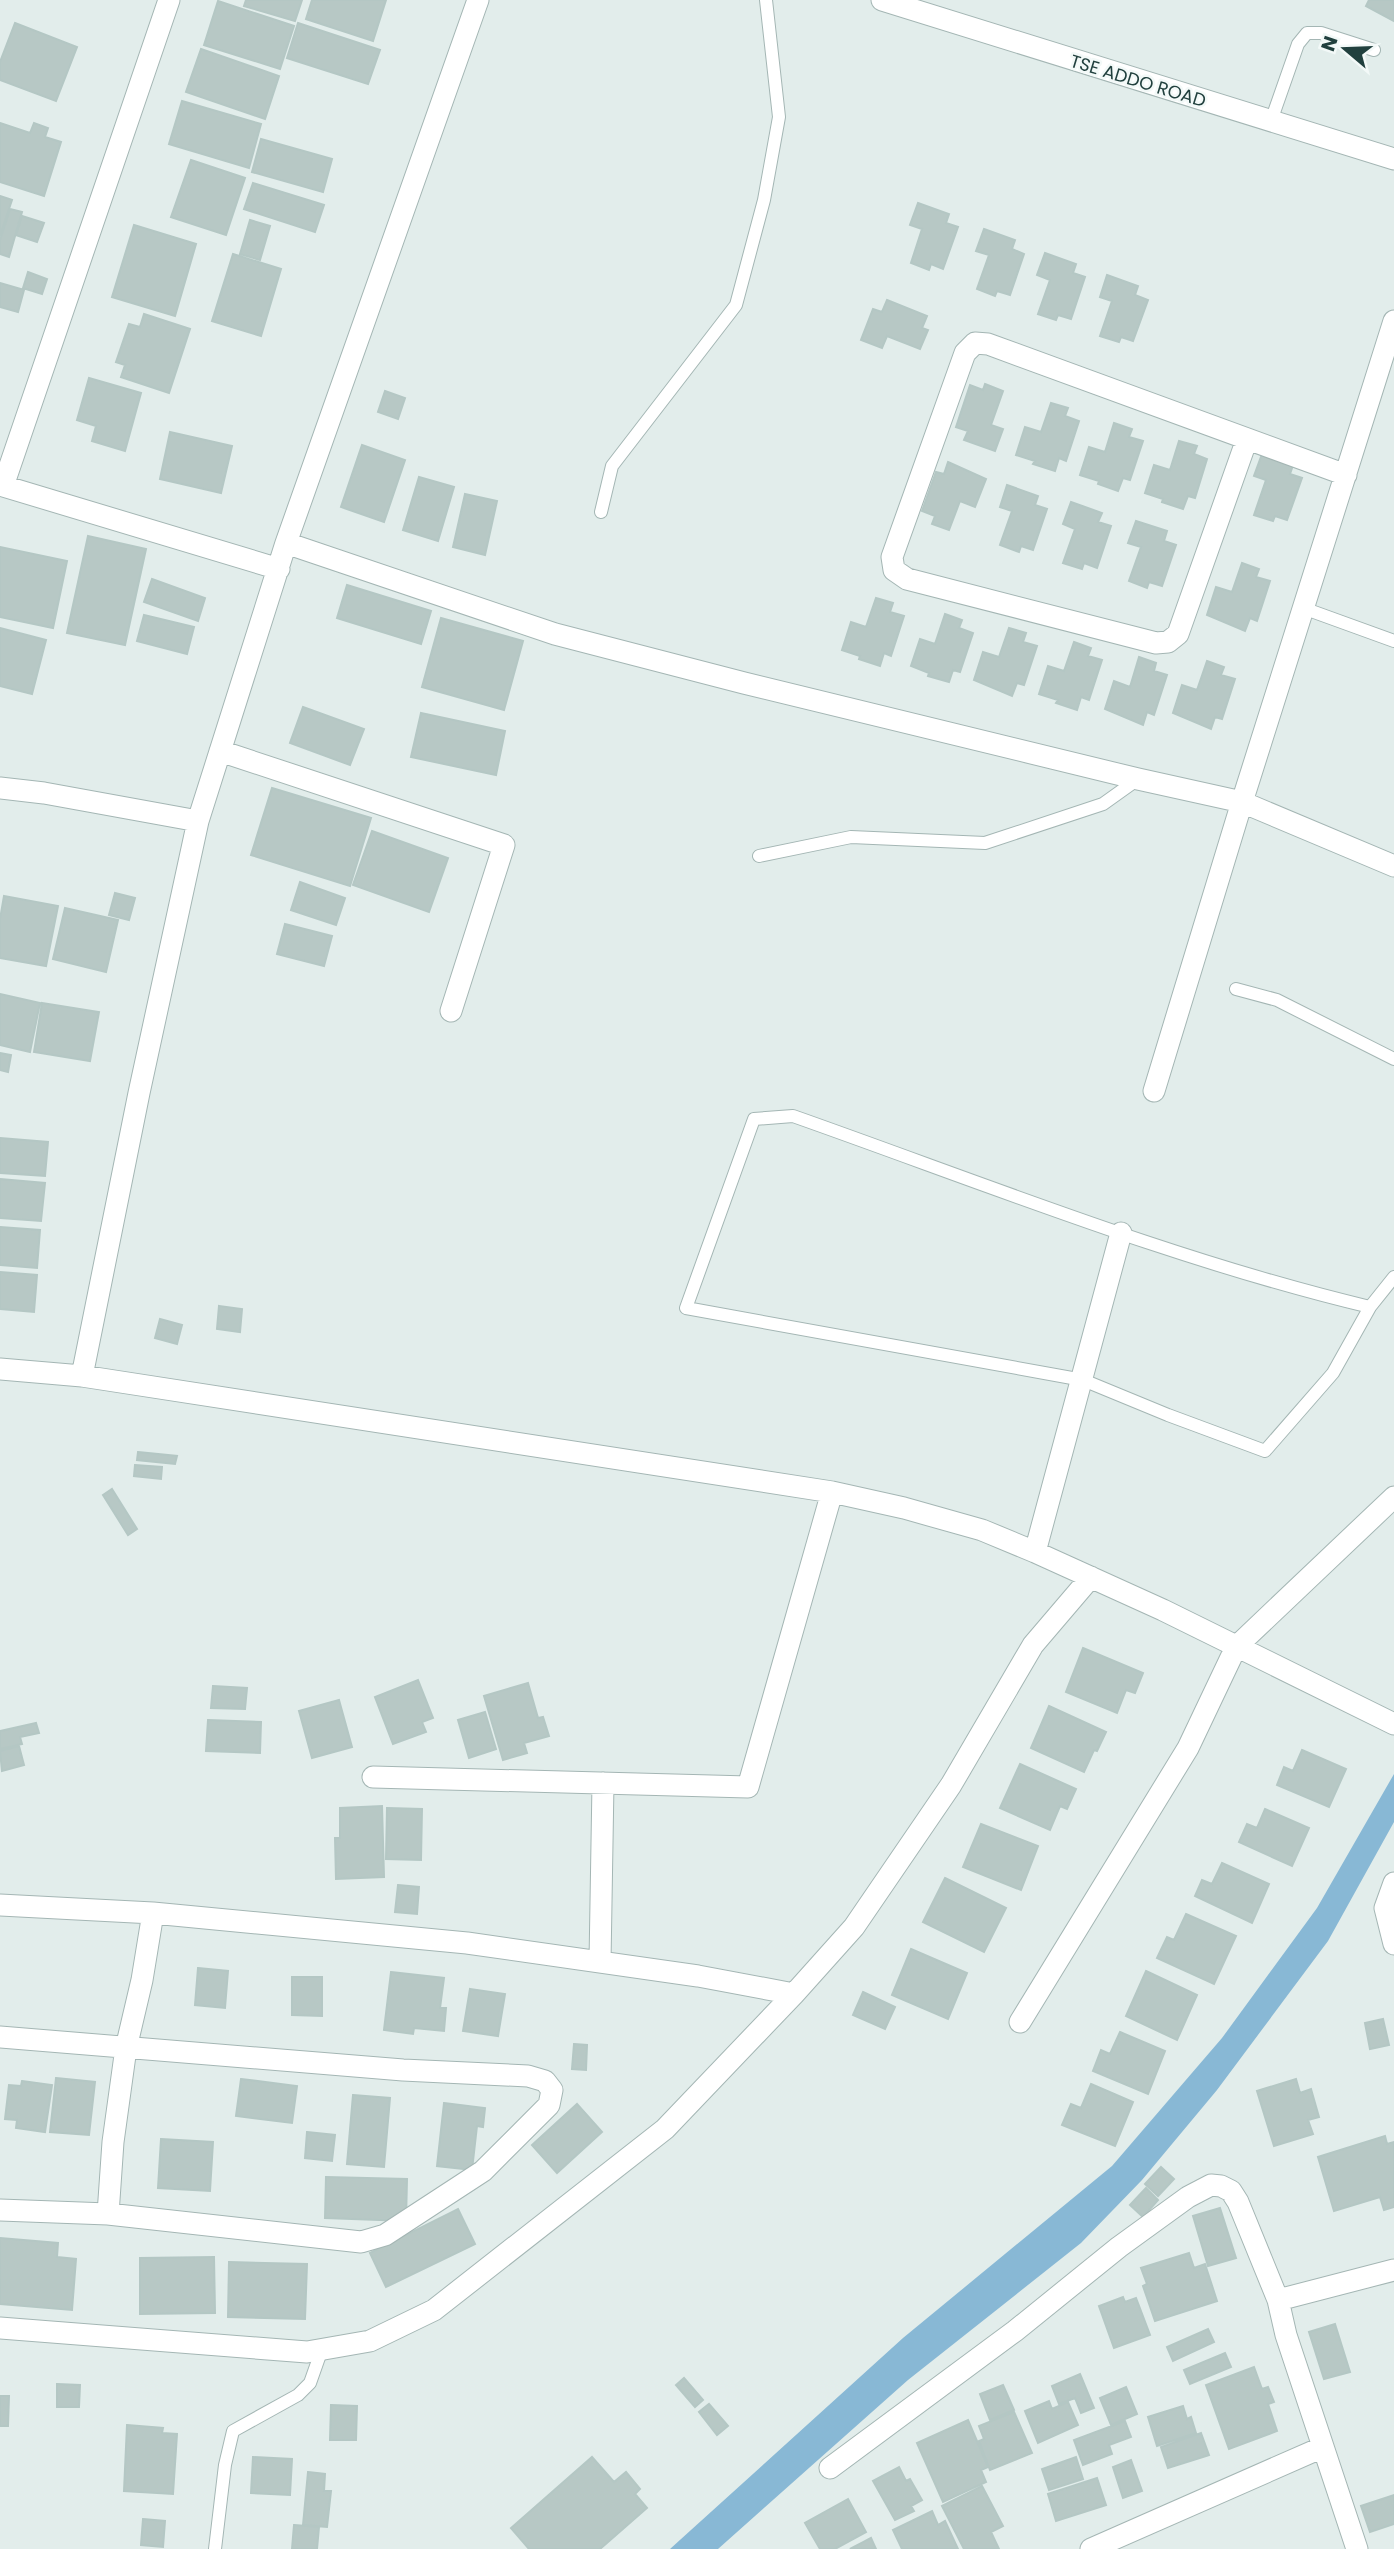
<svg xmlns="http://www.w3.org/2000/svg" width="1394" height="2549" font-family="Poppins,sans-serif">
<rect width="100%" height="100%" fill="#e2edeb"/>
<path fill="#88b8d5" d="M1394,1774V1822L1328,1941L1217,2090L1142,2180L1081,2243L908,2380L718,2549H670L903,2338L1112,2166L1222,2038L1317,1908Z"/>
<path fill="#b7c8c5" stroke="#b4c7c4" stroke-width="2" d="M246,0H302L295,21L244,6Z
M312,0H386L373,41L306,19Z
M1369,0H1394V21L1366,6Z
M218,1L294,26L280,69L204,45Z
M15,23L77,47L56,101L0,80V62Z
M298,23L380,50L368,84L287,58Z
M201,49L279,76L265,119L186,92Z
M182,101L261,124L249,168L169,144Z
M0,123L30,133L34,123L48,128L45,137L61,142L44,196L0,182Z
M261,139L332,159L323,192L252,172Z
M191,160L245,178L226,235L171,217Z
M253,183L324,205L315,232L244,209Z
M0,196L12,200L0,236Z
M918,203L949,214L946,223L958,227L943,269L931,264L929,270L911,263L922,229L910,225Z
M10,209L22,212L9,257L0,254V240Z
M22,216L44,223L37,242L16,235Z
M250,220L270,226L260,260L240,254Z
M134,225L196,244L175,316L112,297Z
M984,229L1015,240L1012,249L1024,254L1010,295L997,291L995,296L977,289L989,255L976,251Z
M1045,253L1076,264L1073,273L1085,277L1071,319L1058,315L1056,320L1038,314L1050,280L1037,275Z
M233,254L281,269L261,336L212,321Z
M28,272L47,279L42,294L23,288Z
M1107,275L1138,286L1135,295L1148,300L1133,341L1121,337L1119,342L1100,336L1112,301L1100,297Z
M0,283L24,290L18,312L0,307Z
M887,300L927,316L922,328L928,330L920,349L887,336L882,348L861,340L873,309L882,312Z
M144,314L190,329L169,393L121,377L125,365L116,362L129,324L140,327Z
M89,378L141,393L125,451L92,441L96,426L77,420Z
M985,384L1003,391L991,425L1003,429L995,451L964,440L968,431L956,427L970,385L983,390Z
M385,391L405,398L398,419L378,412Z
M1051,403L1068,408L1065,416L1079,421L1066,461L1059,458L1055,471L1033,464L1035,461L1016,455L1025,427L1041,432Z
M1114,423L1132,429L1129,437L1143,441L1130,480L1123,478L1118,491L1098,484L1099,481L1080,475L1089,447L1105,452Z
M170,432L232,446L221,493L160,479Z
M1179,441L1197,446L1194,454L1207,459L1195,498L1188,496L1183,509L1162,502L1163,499L1145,493L1154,465L1170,470Z
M362,445L405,460L384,522L341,507Z
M1262,454L1293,465L1290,474L1302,478L1287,520L1275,516L1273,521L1254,515L1266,480L1254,476Z
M948,462L986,479L975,507L960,501L949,530L932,524L935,516L922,511L936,472L944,474Z
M419,477L454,487L438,541L403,530Z
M1007,485L1038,496L1035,505L1047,509L1033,550L1021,546L1019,552L1000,545L1012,511L1000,507Z
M465,494L497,501L485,555L453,547Z
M1071,502L1102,513L1098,522L1111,526L1097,568L1084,563L1082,569L1063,563L1075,529L1063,524Z
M1136,521L1167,531L1164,541L1176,545L1162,586L1149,582L1147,588L1129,581L1141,547L1128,543Z
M88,536L146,549L125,645L67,633Z
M0,547L67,561L53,628L0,617Z
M1242,563L1259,569L1256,577L1270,581L1257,621L1250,618L1245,631L1207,615L1216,587L1232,592Z
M152,579L205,598L198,621L144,602Z
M347,585L431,611L421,644L337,618Z
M876,598L893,603L890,612L904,616L891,656L884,653L880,666L859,659L860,656L842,650L851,622L866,627Z
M945,614L962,620L959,628L973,633L960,672L953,670L949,682L928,676L929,673L911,666L920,639L935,644Z
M144,615L194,627L187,654L137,641Z
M441,618L523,641L504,710L422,687Z
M0,628L46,640L32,694L0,686Z
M1009,628L1026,633L1023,642L1037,646L1024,685L1017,683L1012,696L974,680L983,652L999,657Z
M1074,642L1091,648L1088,656L1102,660L1089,700L1081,697L1077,710L1056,703L1058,700L1039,694L1048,666L1064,671Z
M1139,657L1156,663L1154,671L1167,675L1154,715L1147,712L1143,725L1105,709L1114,681L1130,687Z
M1207,661L1224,667L1221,675L1235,679L1222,719L1215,717L1211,729L1173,713L1182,685L1197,690Z
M303,707L364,729L350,765L290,743Z
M421,713L505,731L496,775L411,757Z
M272,788L371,818L350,886L251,855Z
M372,831L448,858L429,912L353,885Z
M300,882L345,898L336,925L291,910Z
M115,893L135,898L129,920L109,915Z
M4,896L58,906L46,966L0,958V919Z
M65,908L118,920L106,972L53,959Z
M285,924L332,936L324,966L277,954Z
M0,994L40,1003L30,1052L0,1045Z
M42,1003L99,1012L90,1061L34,1052Z
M0,1053L11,1055L8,1072L0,1070Z
M0,1138L48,1142L45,1176L0,1173Z
M0,1179L45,1183L41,1221L0,1218Z
M0,1227L40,1230L37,1268L0,1265Z
M0,1272L37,1275L34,1312L0,1309Z
M219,1306L242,1309L240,1332L217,1329Z
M160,1319L182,1325L177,1344L155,1338Z
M138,1452L177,1456L175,1464L137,1460Z
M135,1465L162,1467L161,1479L134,1476Z
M112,1489L137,1529L128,1535L103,1495Z
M1083,1648L1143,1673L1135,1693L1126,1690L1117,1713L1066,1692Z
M418,1680L433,1718L422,1722L426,1732L393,1744L375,1697Z
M528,1683L538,1718L543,1717L549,1736L524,1743L527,1753L503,1760L484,1696Z
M213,1686L247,1688L245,1709L211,1708Z
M339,1700L352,1747L312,1758L299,1711Z
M1049,1706L1106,1732L1097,1751L1094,1750L1084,1772L1031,1748Z
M485,1712L496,1749L469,1758L458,1720Z
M208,1720L261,1722L260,1753L206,1751Z
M36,1723L39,1733L20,1737L22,1744L0,1749V1731Z
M19,1746L24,1765L2,1771L0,1751Z
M1302,1750L1346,1769L1329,1807L1277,1785L1284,1767L1293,1771Z
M1020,1764L1076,1789L1067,1809L1060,1806L1050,1830L1000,1808Z
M382,1806L384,1877L336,1879L335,1838H340V1808Z
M387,1808L422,1809L421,1860L386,1859Z
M1265,1809L1309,1828L1292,1866L1239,1842L1247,1824L1257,1828Z
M981,1824L1038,1846L1021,1890L963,1867Z
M1222,1863L1269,1884L1252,1923L1195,1896L1202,1880L1212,1884Z
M945,1878L1006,1908L984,1952L923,1922Z
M398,1885L419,1887L417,1914L395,1912Z
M1186,1914L1236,1936L1214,1984L1157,1958L1167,1937L1174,1940Z
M911,1949L967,1973L948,2019L892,1995Z
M198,1968L228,1971L225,2008L195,2005Z
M1146,1971L1197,1995L1177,2040L1126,2016Z
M391,1972L444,1978L440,2008H446L444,2031L414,2028L413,2034L384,2030Z
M292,1977H322V2016L292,2015Z
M470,1989L505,1994L498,2036L463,2031Z
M863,1992L895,2007L885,2029L853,2015Z
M1383,2019L1389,2045L1370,2049L1365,2023Z
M1120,2032L1165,2051L1148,2094L1093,2071L1101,2050L1110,2054Z
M574,2044L587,2045L586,2070L572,2069Z
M56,2078L95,2082L89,2135L50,2132Z
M241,2079L297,2086L292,2123L236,2116Z
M1296,2079L1300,2093L1311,2089L1319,2117L1308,2120L1313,2134L1274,2146L1257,2091Z
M22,2081L52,2085L45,2132L16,2128L17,2120L5,2119L9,2085L21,2086Z
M1091,2084L1133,2102L1115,2146L1062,2125L1071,2104L1081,2108Z
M353,2095L390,2098L384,2167L347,2164Z
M444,2103L485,2108L483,2127L477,2126L472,2170L437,2166Z
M577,2104L602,2132L557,2173L532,2145Z
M307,2132L335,2135L332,2161L305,2158Z
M1385,2136L1387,2144L1394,2142V2207L1384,2210L1380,2197L1334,2211L1318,2157Z
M161,2139L213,2142L210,2191L158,2188Z
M1161,2167L1174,2179L1158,2196L1145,2184Z
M326,2177L407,2179L406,2221L325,2218Z
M1146,2188L1158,2200L1143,2217L1130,2205Z
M1220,2208L1236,2258L1208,2266L1193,2216Z
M458,2209L475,2244L386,2287L370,2253Z
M0,2238L58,2243L57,2257L76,2259L72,2310L0,2304Z
M1189,2253L1194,2268L1205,2264L1217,2301L1155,2321L1143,2286L1147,2284L1141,2268Z
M214,2257L215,2313L140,2314V2258Z
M229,2262L307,2264L305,2319L228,2317Z
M1123,2297L1125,2302L1136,2298L1150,2335L1114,2348L1099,2306Z
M1335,2324L1350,2372L1324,2379L1309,2332Z
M1208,2329L1214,2342L1173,2361L1167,2347Z
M1225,2353L1231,2367L1190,2384L1184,2370Z
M1254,2367L1262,2389L1268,2387L1274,2402L1268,2404L1277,2431L1229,2449L1206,2385Z
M1080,2374L1094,2408L1081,2413L1075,2398L1059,2404L1052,2386Z
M684,2378L703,2400L695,2407L676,2385Z
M57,2384L80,2385L79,2407H57Z
M1003,2385L1014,2410L990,2420L980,2394Z
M1126,2387L1137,2414L1111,2425L1100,2398Z
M0,2396H9L8,2426H0Z
M1049,2401L1052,2409L1068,2402L1078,2425L1038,2443L1025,2411Z
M709,2404L728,2426L717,2435L699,2412Z
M331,2405L357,2406L356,2440H330Z
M1183,2406L1187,2419L1191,2417L1196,2433L1157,2446L1148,2417Z
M1014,2412L1032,2453L990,2470L979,2441L984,2439L979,2426Z
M968,2420L988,2467L981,2470L986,2482L943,2502L917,2443Z
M1125,2421L1131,2437L1109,2445L1112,2454L1083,2465L1074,2440Z
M127,2425L163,2428L162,2433L177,2434L173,2494L124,2491Z
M1201,2433L1209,2455L1168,2468L1161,2447Z
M253,2457L292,2459L290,2495L251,2493Z
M592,2457L614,2482L626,2472L640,2489L635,2494L647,2508L600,2549H529L511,2528Z
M1076,2457L1083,2479L1049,2490L1042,2469Z
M1131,2460L1142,2491L1123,2498L1113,2467Z
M899,2467L906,2481L910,2479L922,2500L911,2506L914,2511L895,2520L873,2481Z
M308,2472L325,2474L324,2491H331L327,2527L303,2525Z
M1097,2478L1106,2505L1056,2521L1048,2494Z
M982,2486L1003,2526L991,2532L999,2549H964L942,2506Z
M1394,2495V2524L1370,2532L1361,2506Z
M848,2499L866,2532L835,2549H820L805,2523Z
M932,2511L938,2525L945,2521L958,2549H902L893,2530Z
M143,2519L165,2521L163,2547L141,2545Z
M294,2525L319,2527L317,2549H292Z
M871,2538L876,2549H850Z"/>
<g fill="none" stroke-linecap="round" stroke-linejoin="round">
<g stroke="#a4b6b4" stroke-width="14">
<path id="service" d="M1271,121L1298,44L1307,33H1321L1374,50
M601,512L612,466L736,305L764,200L779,117L766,0
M1303,608L1394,641
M759,856L851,837L985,843L1103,804L1138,779
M1236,989L1277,1000L1394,1059
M1370,1307C1173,1260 983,1183 793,1116L754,1119L686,1308L1083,1380L1168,1415L1265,1451L1333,1373L1370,1307L1394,1277
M215,2549L225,2465L233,2431L298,2395L310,2383L322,2349"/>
</g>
<g stroke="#a4b6b4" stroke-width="23">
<path id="minor" d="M1247,439L1178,634L1168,642L1156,643L907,579L894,570L892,557L965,353L975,343L988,344L1346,475
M0,485L279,569
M3,486L169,0
M286,543L555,634L744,683L1138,779L1242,802L1394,866
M220,751L504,845L451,1011
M0,788L44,793L198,821
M1154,1091L1242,802L1394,321
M0,1369L82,1376L832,1492L904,1508L982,1530L1035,1552L1163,1610L1394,1724
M82,1376L139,1093L198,821L286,543L478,0
M1035,1552L1121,1233
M373,1777L748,1787L832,1492
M1394,1883L1385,1908L1394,1944
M0,1905L153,1913L467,1943L698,1976L794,1994
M600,1962L603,1783
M1020,2022L1188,1748L1236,1647L1394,1497
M0,2037L403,2070L528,2076L545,2081L552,2090L549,2105L483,2171L385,2235L361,2242L108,2214L0,2210
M108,2214L113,2142L126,2048L142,1980L153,1913
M1278,2300L1394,2270
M0,2328L307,2352L370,2341L434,2310L665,2129L794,1994L854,1927L951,1785L1033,1645L1091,1577
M830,2468L1015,2331L1119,2247L1188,2197L1211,2185L1221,2186L1231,2191L1238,2202L1278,2300L1286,2335L1357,2549
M1091,2549L1323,2447"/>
</g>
<g stroke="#a4b6b4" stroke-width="23">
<path id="tertiary" d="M882,0L1394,159"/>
</g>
<use href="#service" stroke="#fff" stroke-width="12"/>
<use href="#minor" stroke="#fff" stroke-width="21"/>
<use href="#tertiary" stroke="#fff" stroke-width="21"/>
</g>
<g text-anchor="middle" stroke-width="5" stroke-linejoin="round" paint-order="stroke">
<g font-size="18" fill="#21403e" stroke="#f3f9f8">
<text transform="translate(1138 81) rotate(17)" y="6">TSE ADDO ROAD</text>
</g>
</g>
<g transform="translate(1345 49) rotate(289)" stroke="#f3f9f8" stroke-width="5" paint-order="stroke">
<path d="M0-5L12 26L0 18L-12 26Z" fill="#21403e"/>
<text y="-10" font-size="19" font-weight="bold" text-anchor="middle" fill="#21403e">N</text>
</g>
</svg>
